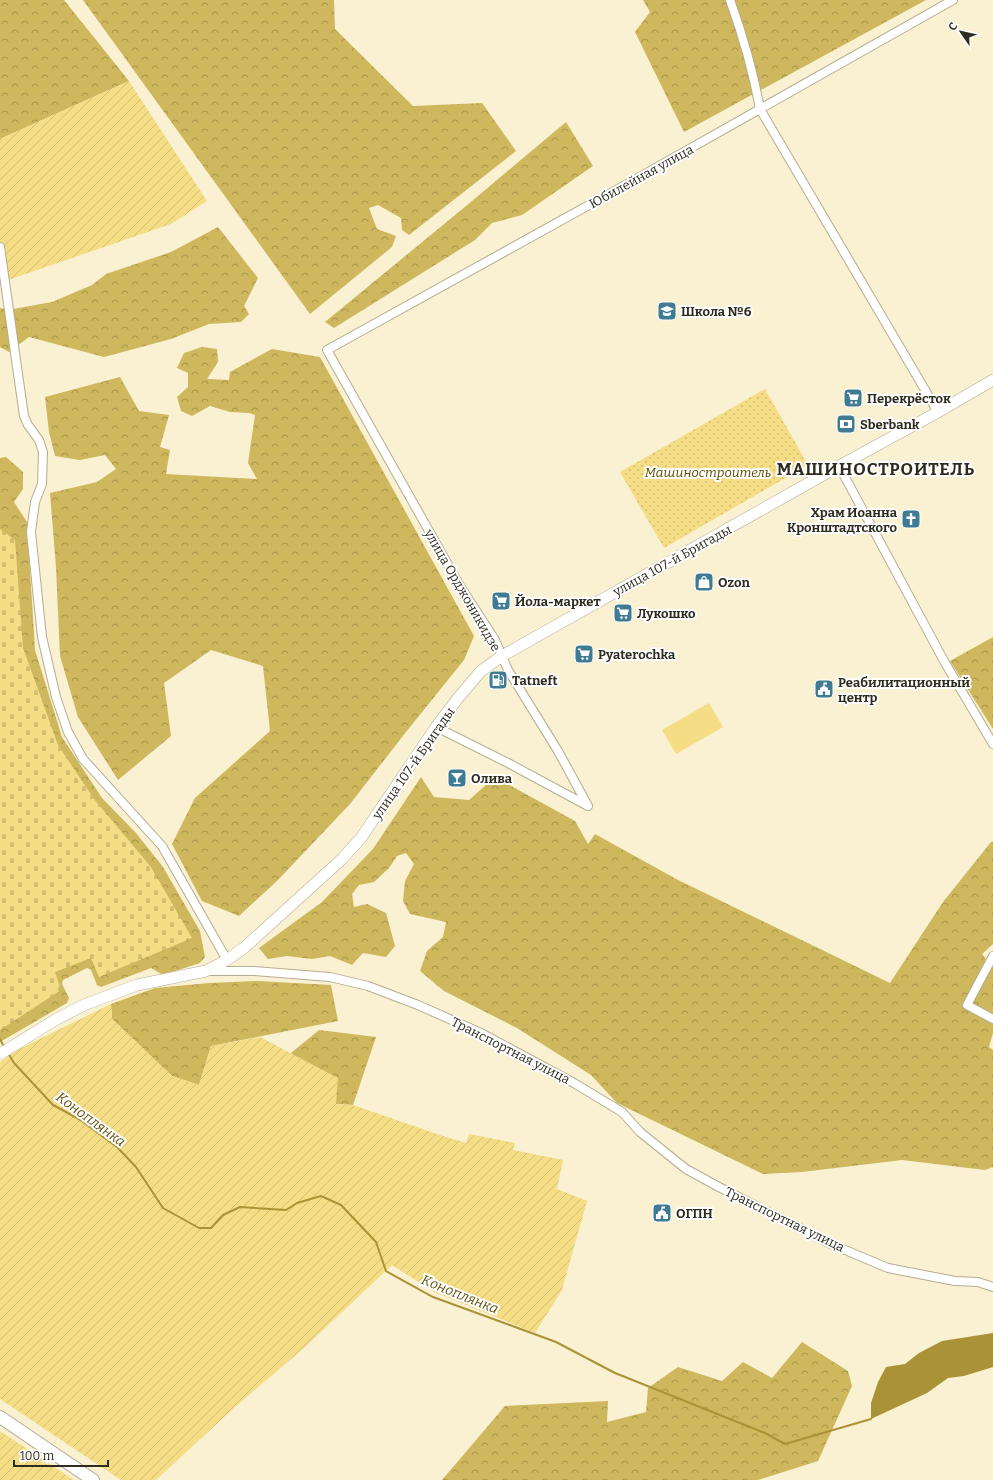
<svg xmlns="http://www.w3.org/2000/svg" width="993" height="1480" font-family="Bitter,serif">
<defs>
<pattern id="forest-crowns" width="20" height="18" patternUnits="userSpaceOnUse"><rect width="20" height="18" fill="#cfb75d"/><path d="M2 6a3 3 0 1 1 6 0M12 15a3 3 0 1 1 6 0" fill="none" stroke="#a8954c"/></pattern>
<pattern id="cemetery-stones" width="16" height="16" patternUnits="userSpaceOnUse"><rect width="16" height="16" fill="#f5dd85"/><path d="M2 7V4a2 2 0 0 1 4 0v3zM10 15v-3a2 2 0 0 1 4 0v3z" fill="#d2be72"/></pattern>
<pattern id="park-dots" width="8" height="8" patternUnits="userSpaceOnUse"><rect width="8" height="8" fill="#f5dd85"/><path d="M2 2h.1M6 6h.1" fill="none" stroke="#d2be72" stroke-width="1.8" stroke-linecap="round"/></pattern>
<pattern id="garden-furrows" width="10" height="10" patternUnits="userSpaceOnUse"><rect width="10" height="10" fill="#f5dd85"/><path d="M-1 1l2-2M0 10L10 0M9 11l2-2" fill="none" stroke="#d2be72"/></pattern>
</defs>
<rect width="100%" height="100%" fill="#f9f1d1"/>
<path fill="#f5dd85" d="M709,703L723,727L676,754L662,730Z"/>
<path fill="url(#forest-crowns)" d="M0,0H64L129,81L0,139Z
M83,0H334L335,29L413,106L482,103L516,151L409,235L402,230L401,218L378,205L369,208L377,229L396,236L392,247L310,314Z
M643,0H926L684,132L635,32L650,12Z
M566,122L593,166L522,215L492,223L475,240L334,328L325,322L466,206Z
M218,227L258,278L244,306L249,314L241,322L209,324L171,339L104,357L29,337L9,352L0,347V308L8,310L52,302L92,285L106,274L171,252Z
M202,347L217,349L218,362L207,379L229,380L230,372L272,349L320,357L474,636L464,660L406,732L350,804L278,880L239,916L202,901L172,844L195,798L270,731L263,666L211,650L164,683L171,736L118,780L78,717L60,656L56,567L50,493L97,482L116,469L105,455L80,460L55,456L49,432L45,397L120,377L139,411L169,415L160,447L170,450L166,474L257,479L248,463L255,415L249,413L230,412L210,406L192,416L181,411L177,397L188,387V373L177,368L184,353Z
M6,457L23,472V489L14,502L27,522L35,650L62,737L102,798L136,833L163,867L200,931L205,957L200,963L163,975L151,968L101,987L97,985L91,970L87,968L63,980L62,984L69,998L67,1003L0,1042V458Z
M993,637V729L950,661Z
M421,777L434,797L469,800L495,777L575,821L588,844L595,834L678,880L890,983L943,902L991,842H993V944L982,954L993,968V1033L989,1047L993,1050V1167L985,1170L902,1160L802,1172L763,1174L617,1103L591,1075L517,1028L444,991L420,971L427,951L443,937L446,922L410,914L403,901L405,881L414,864L406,853L397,856L389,868L374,882L359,885L352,894L354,907L367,904L386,913L395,946L386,957L363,953L352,965L330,956L312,959L287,956L268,959L259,948L322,902L373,849Z
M257,981L331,985L338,1021L211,1046L199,1085L172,1076L112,1019L111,1004L155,988L210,983Z
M319,1030L376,1037L353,1105L336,1104L291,1053Z
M802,1342L848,1371L852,1386L818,1461L758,1480H442L505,1406L608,1401L607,1422L646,1412L648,1388L678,1367L722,1381L743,1362L772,1378Z"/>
<path fill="url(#cemetery-stones)" d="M0,529L15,540L23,648L58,745L94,799L151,867L192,938L99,977L91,958L55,972L61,990L0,1030Z"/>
<path fill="url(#park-dots)" d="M765,389L808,465L664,548L620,472Z"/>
<path fill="url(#garden-furrows)" d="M129,81L207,201L171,224L11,279L0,280V139Z
M111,1004L112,1019L172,1076L199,1085L211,1046L260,1037L338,1078L336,1104L353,1105L443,1136L466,1143L469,1134L515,1143L513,1150L563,1160L557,1189L587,1201L562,1290L535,1333L434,1292L392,1265L305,1347L235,1407L156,1480H121L0,1399V1062L17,1050Z
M0,1431L74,1480H0Z"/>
<path fill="#aa9336" d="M993,1333V1367L964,1376L948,1378L927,1393L871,1419V1403L878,1382L886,1367L905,1364L919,1353L942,1341Z"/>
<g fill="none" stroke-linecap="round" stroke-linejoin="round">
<path stroke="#aa9336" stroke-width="2" d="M0,1039L4,1047
M8,1053L14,1063L53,1105L79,1119L117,1147L136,1167L163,1208L199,1228H211L223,1215L240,1207L286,1210L297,1203L321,1196L341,1205L376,1242L386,1271L433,1297L556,1342L615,1373L765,1433L785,1444L871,1419"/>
<g stroke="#b5ad90" stroke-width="10">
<path id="street" d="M730,0C743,36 753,71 760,109L938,412
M0,247L24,416L28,425L39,440L43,452L42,484L35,502L31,532L42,637L56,697L68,732L83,759L162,846L227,960
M839,466L944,661L993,744
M436,727L508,763L588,806
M588,806L558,751L508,670L495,640L460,586L327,350L636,179L953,0
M993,956L967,1005L993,1019
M206,971H254L330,977L368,986L418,1005L481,1033L574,1083L622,1112L640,1132L686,1169L719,1187L831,1244L888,1268L955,1281L978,1282L993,1287"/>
</g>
<g stroke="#b5ad90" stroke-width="12">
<path id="secondary" d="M0,1054L55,1020L84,1005L137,985L206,971L227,960L245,947L342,859L361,838L436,727L458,698L481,671L502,656L839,466L938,412L993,380"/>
</g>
<g stroke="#b5ad90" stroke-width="14">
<path id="primary" d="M0,1417L93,1480"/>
</g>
<use href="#street" stroke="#fff" stroke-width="8"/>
<use href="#secondary" stroke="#fff" stroke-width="11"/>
<use href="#primary" stroke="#fff" stroke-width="12"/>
</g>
<defs>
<g id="school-square" transform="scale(1)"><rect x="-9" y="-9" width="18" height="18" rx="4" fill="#407b94" stroke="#fefefe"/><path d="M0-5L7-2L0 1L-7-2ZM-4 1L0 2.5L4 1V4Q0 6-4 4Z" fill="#fff"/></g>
<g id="supermarket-square" transform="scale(1)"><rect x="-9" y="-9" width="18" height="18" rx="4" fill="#407b94" stroke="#fefefe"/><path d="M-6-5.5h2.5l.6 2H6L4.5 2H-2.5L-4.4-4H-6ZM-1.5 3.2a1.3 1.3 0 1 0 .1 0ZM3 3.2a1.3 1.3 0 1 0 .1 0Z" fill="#fff"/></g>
<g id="bank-square" transform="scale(1)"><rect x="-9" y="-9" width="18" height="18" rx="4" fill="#407b94" stroke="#fefefe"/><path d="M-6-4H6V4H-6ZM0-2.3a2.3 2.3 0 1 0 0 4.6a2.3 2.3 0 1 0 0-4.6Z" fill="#fff"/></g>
<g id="church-square" transform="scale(1)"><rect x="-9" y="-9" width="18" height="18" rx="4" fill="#407b94" stroke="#fefefe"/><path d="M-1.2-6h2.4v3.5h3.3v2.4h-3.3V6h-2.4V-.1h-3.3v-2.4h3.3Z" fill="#fff"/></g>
<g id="shop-square" transform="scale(1)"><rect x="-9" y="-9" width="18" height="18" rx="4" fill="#407b94" stroke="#fefefe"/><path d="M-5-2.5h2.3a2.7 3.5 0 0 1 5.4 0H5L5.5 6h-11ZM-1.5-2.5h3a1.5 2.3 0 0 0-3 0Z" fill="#fff"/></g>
<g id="fuel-square" transform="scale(1)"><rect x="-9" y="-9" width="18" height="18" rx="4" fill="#407b94" stroke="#fefefe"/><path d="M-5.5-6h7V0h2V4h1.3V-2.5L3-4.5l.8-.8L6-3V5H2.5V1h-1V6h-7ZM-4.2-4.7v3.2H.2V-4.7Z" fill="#fff"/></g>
<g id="civic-square" transform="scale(1)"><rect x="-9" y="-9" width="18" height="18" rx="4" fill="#407b94" stroke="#fefefe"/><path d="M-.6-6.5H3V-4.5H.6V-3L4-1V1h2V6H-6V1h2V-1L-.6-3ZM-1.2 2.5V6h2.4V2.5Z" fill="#fff"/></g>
<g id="bar-square" transform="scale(1)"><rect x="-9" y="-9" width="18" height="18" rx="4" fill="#407b94" stroke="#fefefe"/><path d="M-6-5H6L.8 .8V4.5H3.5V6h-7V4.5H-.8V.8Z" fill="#fff"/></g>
</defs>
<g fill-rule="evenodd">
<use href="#school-square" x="667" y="311"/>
<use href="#supermarket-square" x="853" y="398"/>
<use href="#bank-square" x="846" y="424"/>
<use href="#church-square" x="911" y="519"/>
<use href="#shop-square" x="704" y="582"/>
<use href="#supermarket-square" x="501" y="601"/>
<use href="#supermarket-square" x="623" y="613"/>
<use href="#supermarket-square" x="584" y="654"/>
<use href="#fuel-square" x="498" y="680"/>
<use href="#civic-square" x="824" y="689"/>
<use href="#bar-square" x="457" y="778"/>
<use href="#civic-square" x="662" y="1213"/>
</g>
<g text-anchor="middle" stroke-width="4" stroke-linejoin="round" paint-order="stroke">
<g font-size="13" fill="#2e2b1f" stroke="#fefefe">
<text transform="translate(641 176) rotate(-29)" y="5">Юбилейная улица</text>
<text transform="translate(672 560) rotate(-29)" y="5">улица 107-й Бригады</text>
<text transform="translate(463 590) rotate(60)" y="5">улица Орджоникидзе</text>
<text transform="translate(413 763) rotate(-55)" y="5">улица 107-й Бригады</text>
<text transform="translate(511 1050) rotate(27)" y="5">Транспортная улица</text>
<text transform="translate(785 1219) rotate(26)" y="5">Транспортная улица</text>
</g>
<g font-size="13" font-weight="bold" fill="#2e2b1f" stroke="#fefefe" text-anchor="start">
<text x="681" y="316">Школа №6</text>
<text x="867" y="403">Перекрёсток</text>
<text x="860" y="429">Sberbank</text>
<text x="897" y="517" text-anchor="end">Храм Иоанна<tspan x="897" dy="15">Кронштадтского</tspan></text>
<text x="718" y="587">Ozon</text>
<text x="515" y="606">Йола-маркет</text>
<text x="637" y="618">Лукошко</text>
<text x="598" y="659">Pyaterochka</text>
<text x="512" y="685">Tatneft</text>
<text x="838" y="687">Реабилитационный<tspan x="838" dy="15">центр</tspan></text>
<text x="471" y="783">Олива</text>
<text x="676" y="1218">ОГПН</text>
</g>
<g font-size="13" font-style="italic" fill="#5c4b00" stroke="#fefefe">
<text x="708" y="477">Машиностроитель</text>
</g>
<g font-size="14" font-style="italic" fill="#65550f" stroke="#fefefe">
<text transform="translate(91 1119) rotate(36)" y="5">Коноплянка</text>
<text transform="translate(460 1294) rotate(22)" y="5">Коноплянка</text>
</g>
<g font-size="17" font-weight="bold" letter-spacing="1" fill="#2e2b1f" stroke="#fefefe">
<text x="876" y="475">МАШИНОСТРОИТЕЛЬ</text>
</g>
</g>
<g transform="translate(961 32) rotate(304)" stroke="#fefefe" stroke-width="3" paint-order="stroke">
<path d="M0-3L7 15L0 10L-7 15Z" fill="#2e2b1f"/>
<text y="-6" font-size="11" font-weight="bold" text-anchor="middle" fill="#2e2b1f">С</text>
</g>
<path d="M14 1460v6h94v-6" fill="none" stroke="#2e2b1f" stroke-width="2"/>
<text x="20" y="1460" font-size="12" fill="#2e2b1f" stroke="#fefefe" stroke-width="3" paint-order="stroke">100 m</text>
</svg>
